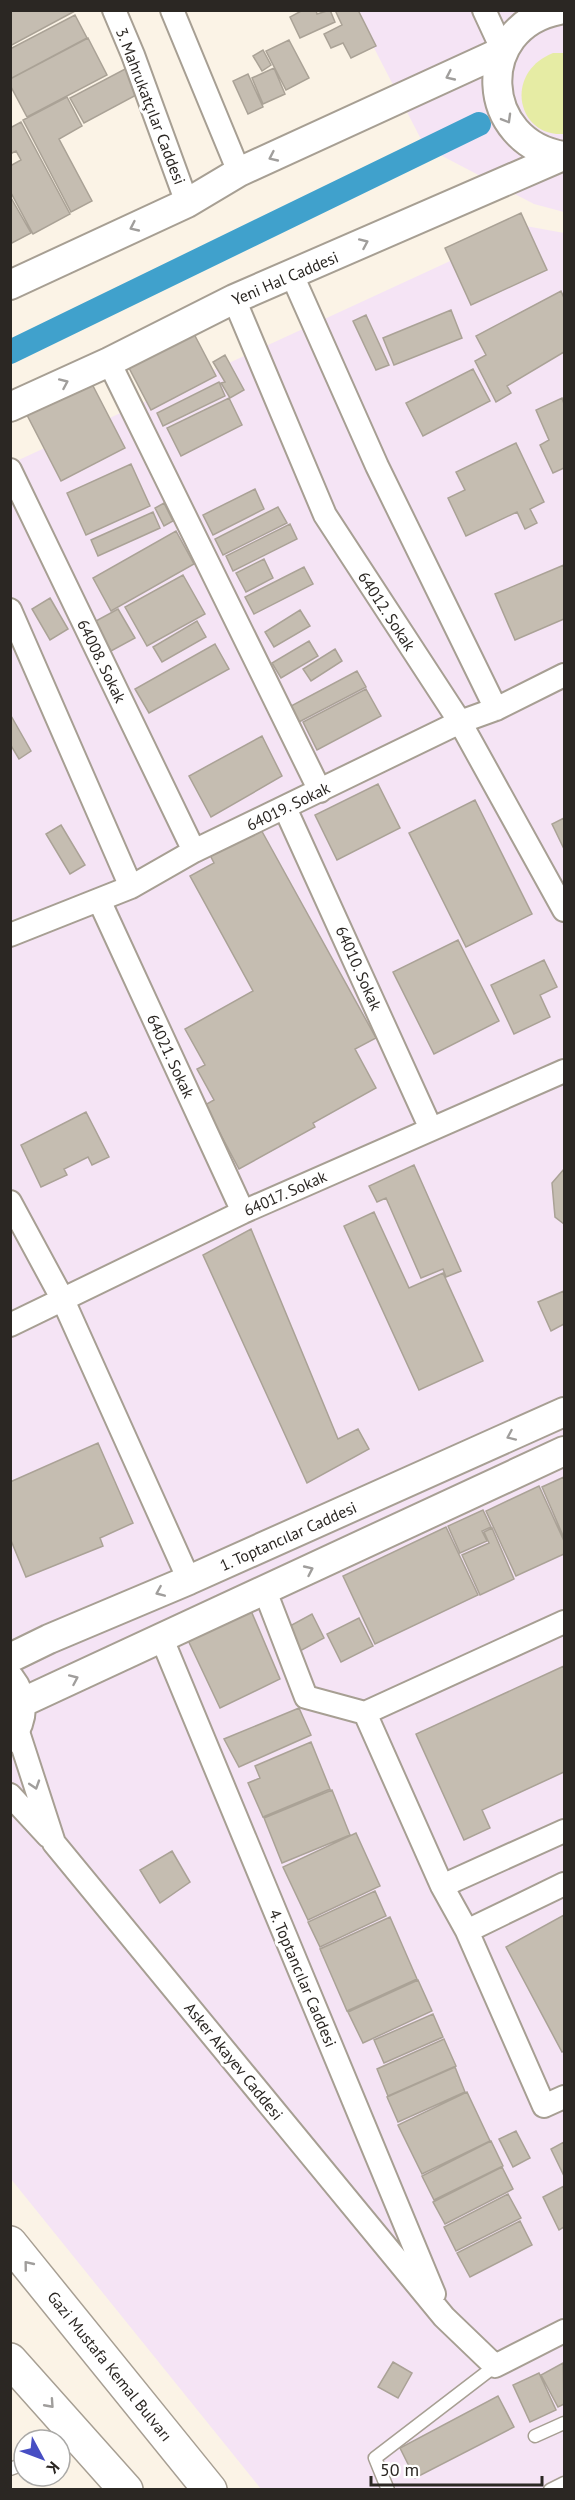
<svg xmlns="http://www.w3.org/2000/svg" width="575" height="2500" font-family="'PT Sans',sans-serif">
<rect width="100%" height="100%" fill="#fbf3e6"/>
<path fill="#f5e4f5" d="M355,11H564V212L534,204L425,147Z
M526,226L564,233V2489H261L11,2179L10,464Z"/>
<path fill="#e6eca4" d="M553,53H564V134C517,137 503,73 553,53Z"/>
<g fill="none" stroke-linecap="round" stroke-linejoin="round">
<path stroke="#40a1cc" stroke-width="24" d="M10,352L479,124"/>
</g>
<path fill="#c5bdb1" stroke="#aaa296" stroke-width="1.5" d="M10,10H74L75,11L10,46Z
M303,10H316L317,14L330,10L335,22L300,38L290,17Z
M335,10H358L376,46L351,58L343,43L331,48L324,34L342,25Z
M75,15L87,38L10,79V49Z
M88,38L107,75L27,117L10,85V79Z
M289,40L309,78L286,90L266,51Z
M263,50L271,65L262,71L253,56Z
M127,68L140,93L84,123L70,98Z
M274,68L285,94L263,104L252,78Z
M248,74L263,107L248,114L233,81Z
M67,97L82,126L59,139L92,201L71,212L23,120Z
M21,122L70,214L33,234L10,191V166L21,160L16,151L10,154V128Z
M10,196L31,233L10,244Z
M521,213L547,270L471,305L445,248Z
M561,291L564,298V352L507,386L511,393L496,402L475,361L486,355L476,336Z
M451,310L462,338L394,365L383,338Z
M366,315L389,365L376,370L353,321Z
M193,332L216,376L151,410L128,366Z
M225,355L244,390L230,398L221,383L225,382L213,362Z
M473,369L490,401L423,436L406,403Z
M91,382L125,448L61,481L27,415Z
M219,382L225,396L163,426L157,413Z
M229,398L242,425L181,456L167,428Z
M562,398L564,404V468L553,473L540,445L549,440L536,410Z
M516,443L544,502L530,509L537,523L525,529L517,512L466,536L448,498L465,490L456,472Z
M131,464L150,506L86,535L67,493Z
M255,489L264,509L213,535L203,515Z
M164,503L173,521L164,526L155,508Z
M278,507L287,523L223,555L215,539Z
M153,512L160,528L98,556L91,540Z
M290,524L297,539L233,571L226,556Z
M176,531L194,564L111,611L93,578Z
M264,559L273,578L246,592L236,573Z
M564,565V619L515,640L495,594Z
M304,567L313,584L254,614L245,597Z
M183,575L205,614L147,646L125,607Z
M50,598L68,629L50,640L32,609Z
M118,609L135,638L111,651L94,622Z
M300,610L310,626L274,647L265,632Z
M197,621L206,637L162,662L153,647Z
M309,641L318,656L281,678L272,663Z
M215,644L229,669L149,713L135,689Z
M335,649L342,661L311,681L303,669Z
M357,671L366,687L299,722L291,706Z
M366,689L381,716L317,750L303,722Z
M10,714L31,751L19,759L10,744Z
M262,736L282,776L211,817L189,776Z
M378,784L400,828L337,860L315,815Z
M475,800L532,914L466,947L409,833Z
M564,818V849L552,824Z
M61,825L85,865L70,874L46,834Z
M259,826L376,1038L355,1049L376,1088L313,1123L315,1127L239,1169L205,1105L214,1100L197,1069L205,1065L185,1029L253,991L190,876L214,863L209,853Z
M458,940L499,1021L434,1054L393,972Z
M544,960L557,987L540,995L550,1017L514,1034L491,985Z
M86,1112L109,1157L92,1165L88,1157L64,1169L67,1175L41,1187L21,1145Z
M414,1165L461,1271L446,1277L443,1269L421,1278L386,1198L377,1202L369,1186Z
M564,1169V1224L555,1217L552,1183Z
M374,1212L409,1288L443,1273L483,1361L419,1390L344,1226Z
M251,1229L338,1439L358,1429L369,1449L307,1483L203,1255Z
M564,1291V1324L551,1331L538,1302Z
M98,1443L133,1523L100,1538L103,1546L26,1577L10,1538V1482Z
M564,1477V1538L542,1487Z
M539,1486L564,1541V1554L516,1576L486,1511Z
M483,1510L491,1527L482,1531L487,1541L460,1553L448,1526Z
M446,1527L478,1595L375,1644L343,1576Z
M492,1528L514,1579L480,1595L462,1555L489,1543L484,1532Z
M249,1606L280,1679L220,1708L187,1638Z
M312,1614L324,1638L300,1651L288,1627Z
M359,1618L373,1646L341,1662L327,1634Z
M564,1666V1772L482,1810L490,1828L464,1840L416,1734Z
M299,1708L311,1735L239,1767L224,1739Z
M311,1742L330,1789L263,1817L248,1783L260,1778L255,1766Z
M332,1790L350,1835L282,1863L264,1818Z
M356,1833L380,1886L308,1920L283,1867Z
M172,1851L190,1882L160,1903L140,1870Z
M375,1891L386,1916L320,1947L308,1922Z
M564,1915V2051L562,2052L506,1947Z
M390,1917L417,1979L347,2011L320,1949Z
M418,1980L432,2011L363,2043L348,2012Z
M433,2014L443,2037L384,2063L374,2040Z
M444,2039L456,2066L388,2096L377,2069Z
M455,2067L465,2092L398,2122L387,2097Z
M467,2092L490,2141L422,2174L398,2125Z
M516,2131L530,2158L513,2167L499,2139Z
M491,2141L503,2166L434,2200L422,2176Z
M564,2142V2176L551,2149Z
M502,2167L513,2189L445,2224L433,2202Z
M564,2186V2227L559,2230L543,2197Z
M508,2194L521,2218L456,2251L444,2227Z
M520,2221L532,2245L470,2277L457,2253Z
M393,2362L412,2373L398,2398L378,2387Z
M563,2363L564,2404L558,2407L541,2375Z
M539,2373L556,2410L530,2422L513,2385Z
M498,2396L514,2427L415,2478L400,2448Z"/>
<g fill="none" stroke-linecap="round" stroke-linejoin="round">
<g stroke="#a79f93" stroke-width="15">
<path id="service" d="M535,2436L564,2423
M60,2450L79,2442
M10,2469L24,2464
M388,2490L375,2458L495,2366
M550,2490L564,2483"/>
</g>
<g stroke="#a79f93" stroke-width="26">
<path id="minor" d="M114,10L133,55L187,203
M172,10L239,172
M484,10L503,51
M292,275L377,466L496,709
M234,299L325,515L460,722L564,910
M109,362L320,791
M10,470L194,851
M10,610L131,887
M285,808L431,1129
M99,900L243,1212
M10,935L131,887L194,851L460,722L496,709L564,675
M10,1202L63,1300L189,1580
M10,1325L243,1212L564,1071
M265,1591L306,1697L365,1713L442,1886L467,1931L544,2106L564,2097
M162,1639L434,2294
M365,1713L564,1622
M17,1729L54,1843L444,2317L495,2366L564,2331
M10,1795L48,1836
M442,1886L564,1831
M467,1931L564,1884"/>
</g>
<g stroke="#a79f93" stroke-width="32">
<path id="tertiary" d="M559,10C473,27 479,143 564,156
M10,285L187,203L239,172L503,51
M10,407L109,362L234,299L563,156
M10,1658L49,1639L189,1580L564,1412
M10,1679C25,1698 24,1719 10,1738
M21,1703L564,1451"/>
</g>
<g stroke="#a79f93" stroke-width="36">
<path id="trunk" d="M10,2243L210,2490
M10,2360L126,2490"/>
</g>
<use href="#service" stroke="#fff" stroke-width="12"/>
<use href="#minor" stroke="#fff" stroke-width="22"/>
<use href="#tertiary" stroke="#fff" stroke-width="28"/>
<use href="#trunk" stroke="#fff" stroke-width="33"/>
</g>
<defs><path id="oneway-chevron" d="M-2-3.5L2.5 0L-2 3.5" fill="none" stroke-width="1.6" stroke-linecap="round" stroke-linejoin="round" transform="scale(1.5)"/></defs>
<g stroke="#a09e9c">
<use href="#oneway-chevron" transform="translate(450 76) rotate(155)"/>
<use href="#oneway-chevron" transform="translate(507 119) rotate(60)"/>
<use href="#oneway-chevron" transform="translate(273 157) rotate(155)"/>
<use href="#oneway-chevron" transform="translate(134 227) rotate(155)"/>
<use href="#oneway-chevron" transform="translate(364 243) rotate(-24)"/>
<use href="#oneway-chevron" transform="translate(64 383) rotate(-24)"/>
<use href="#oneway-chevron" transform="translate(511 1436) rotate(156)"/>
<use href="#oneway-chevron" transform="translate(309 1570) rotate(-25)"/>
<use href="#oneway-chevron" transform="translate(160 1592) rotate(157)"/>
<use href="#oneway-chevron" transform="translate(74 1679) rotate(-24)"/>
<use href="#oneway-chevron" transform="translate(35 1785) rotate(72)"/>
<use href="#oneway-chevron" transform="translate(28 2265) rotate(-129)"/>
<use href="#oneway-chevron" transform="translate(50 2404) rotate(48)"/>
</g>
<g text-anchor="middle" stroke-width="6" stroke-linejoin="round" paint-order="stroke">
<g font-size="16" fill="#2b2723" stroke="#fff">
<text transform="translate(151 106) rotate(69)" y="6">3. Mahrukatçılar Caddesi</text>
<text transform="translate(285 278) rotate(-23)" y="6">Yeni Hal Caddesi</text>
<text transform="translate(387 611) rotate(57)" y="6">64012. Sokak</text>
<text transform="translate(102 661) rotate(64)" y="6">64008. Sokak</text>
<text transform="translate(288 806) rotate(-26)" y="6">64019. Sokak</text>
<text transform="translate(359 968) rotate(66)" y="6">64010. Sokak</text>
<text transform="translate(171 1056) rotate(65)" y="6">64021. Sokak</text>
<text transform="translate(285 1193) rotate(-24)" y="6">64017. Sokak</text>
<text transform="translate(288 1536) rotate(-24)" y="6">1. Toptancılar Caddesi</text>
<text transform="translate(303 1978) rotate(67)" y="6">4. Toptancılar Caddesi</text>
<text transform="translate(234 2061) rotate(51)" y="6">Asker Akayev Caddesi</text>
<text transform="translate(110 2366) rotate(51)" y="6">Gazi Mustafa Kemal Bulvarı</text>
</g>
</g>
<rect width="575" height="2500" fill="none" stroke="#2b2723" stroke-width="24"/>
<g transform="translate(42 2458) rotate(131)"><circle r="28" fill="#ffffff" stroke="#aaa9a7" stroke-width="1.5"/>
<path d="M0-4.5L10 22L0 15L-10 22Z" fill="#474ec3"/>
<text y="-9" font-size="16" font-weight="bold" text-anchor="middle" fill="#2b2723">K</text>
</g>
<path d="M371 2476v9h171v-9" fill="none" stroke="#2b2723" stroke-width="3"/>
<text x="380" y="2476" font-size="18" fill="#2b2723" stroke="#ffffff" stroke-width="4.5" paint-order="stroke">50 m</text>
</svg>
